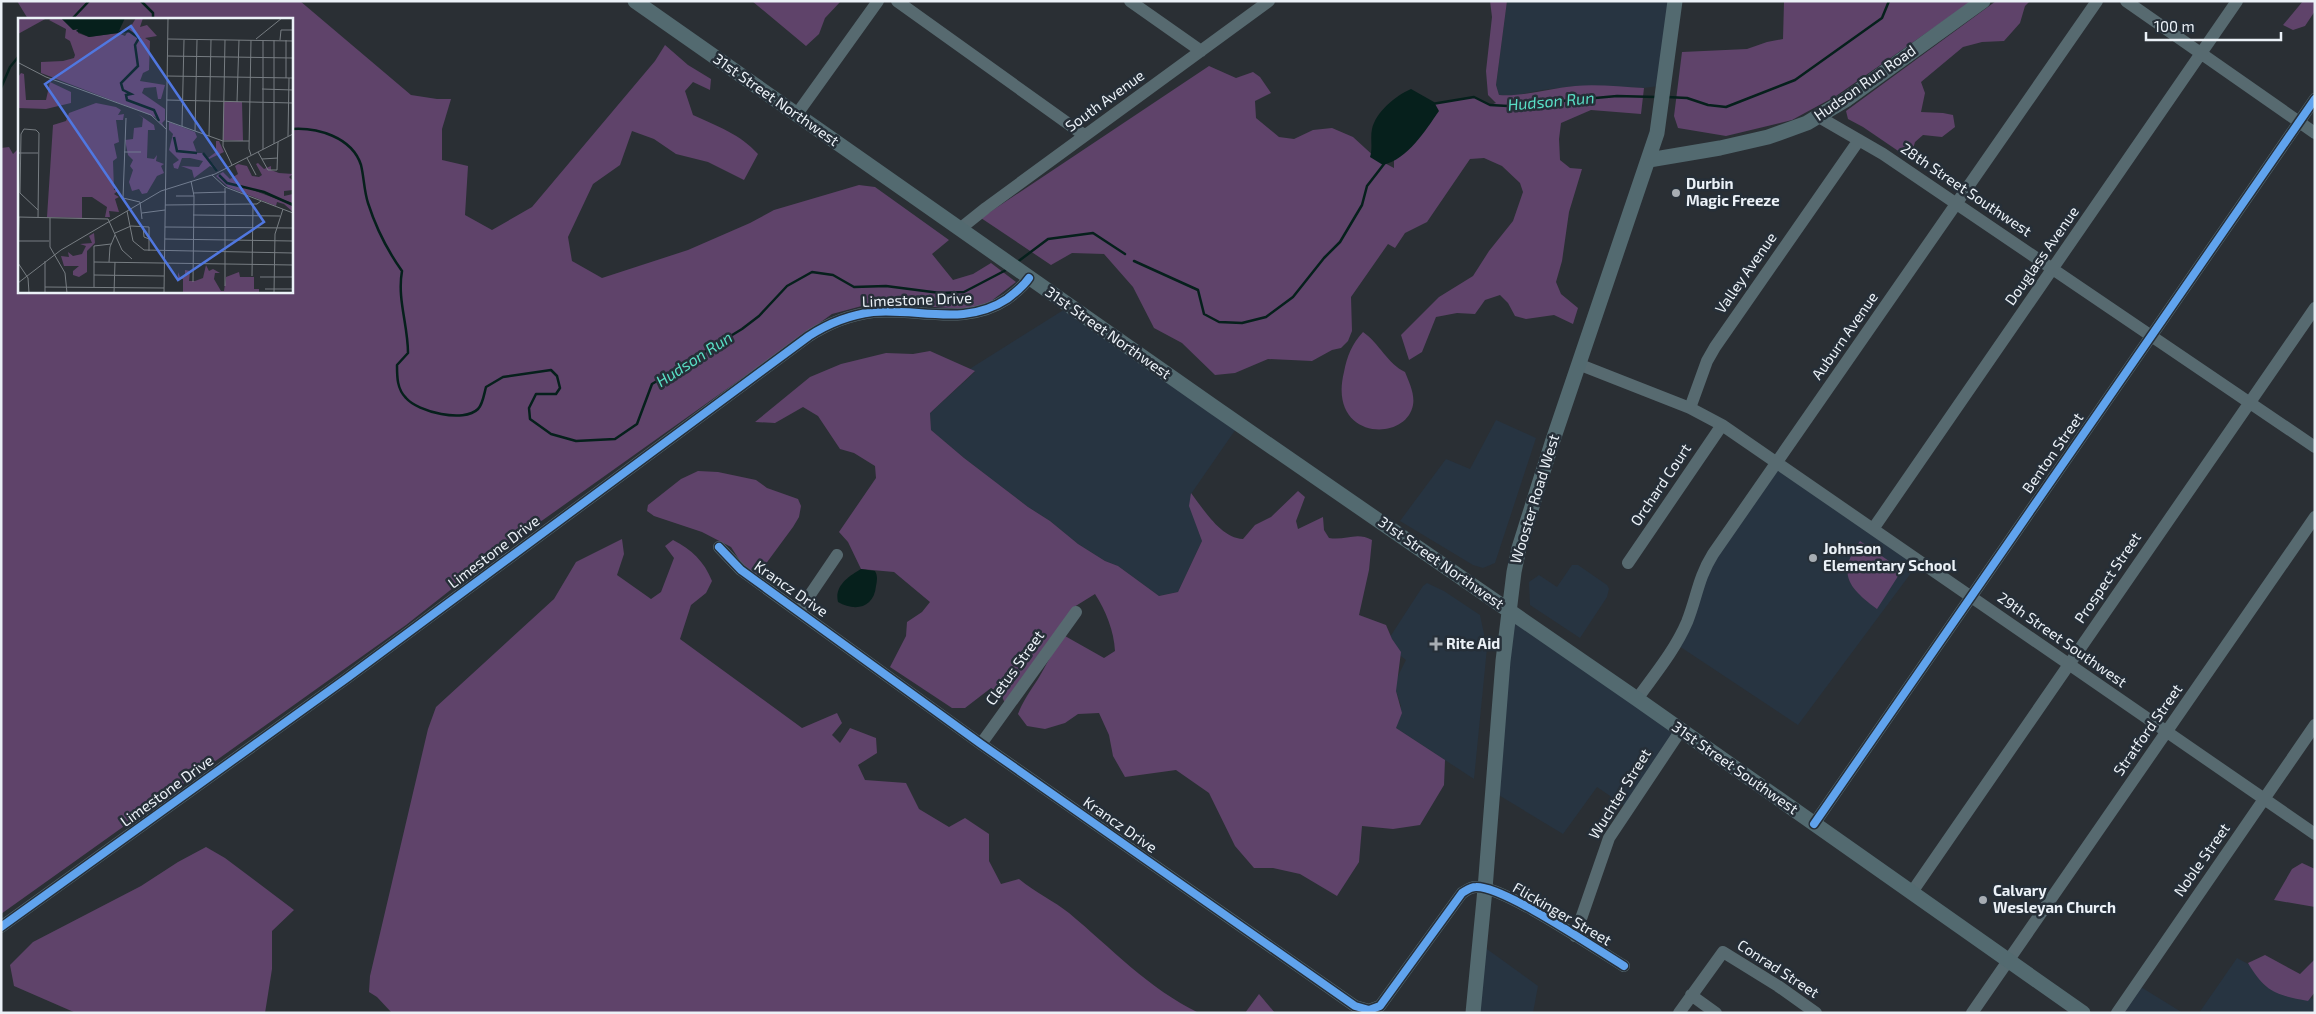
<svg xmlns="http://www.w3.org/2000/svg" width="2316" height="1014" font-family="'Exo 2',sans-serif">
<rect width="100%" height="100%" fill="#2a2f34"/>
<path fill="#273441" d="M1507,1H1669L1658,86L1644,88L1578,86L1542,90L1513,96L1499,95L1496,85Z
M1065,309L1238,426L1191,494L1196,524L1202,541L1178,592L1159,596L1118,566L1105,561L1078,544L1050,521L1028,507L964,458L931,430L930,413L975,372L968,370Z
M1496,420L1536,438L1495,563L1483,568L1473,565L1400,521L1446,459L1470,469Z
M1777,463L1920,561L1798,725L1676,644L1695,591Z
M1572,565H1578L1607,585L1609,589L1607,597L1580,638L1530,605L1529,582L1539,575L1557,587Z
M1427,583L1444,591L1480,615L1487,648L1474,779L1396,728L1401,706L1396,691V680L1406,660L1392,649L1388,640L1423,586Z
M1509,610L1681,730L1628,808L1597,787L1563,834L1492,791Z
M1480,944L1538,986L1533,1013H1473Z
M2237,958L2315,1000V1013H2199Z
M2136,984L2183,1013H2117Z"/>
<path fill="#5f436a" d="M17,1H300L411,95L437,99H451L442,129V160L468,166L465,215L492,230L532,207L655,61L665,45L688,65L711,79L710,90L693,82L685,91L693,115C717,126 740,134 758,154L744,180L708,162L676,154L654,139L632,131L620,165L593,184L568,237L572,261L602,278L688,250L750,223L774,210L859,185L875,187L949,240L932,254L953,280L973,274L991,263L1016,282L986,305L965,309L873,303L832,314L505,547L406,625L1,914V148L9,147L13,154L19,148V291H291V19H28Z
M752,1H841L825,18L819,34L806,46Z
M1490,1H1507L1496,85L1499,95C1524,97 1550,88 1575,86C1597,84 1622,87 1644,88L1641,114L1591,110L1561,123L1559,139L1560,160L1570,168L1582,169L1569,212L1562,261L1556,282L1561,294L1578,308L1573,324L1554,315L1526,319L1515,316L1508,303L1500,295L1485,300L1475,314L1457,313L1436,317L1422,352L1409,360L1401,335L1439,297L1473,276L1489,251L1513,221L1523,192L1520,183L1502,166L1484,158L1470,159L1427,222L1405,233L1395,248L1388,244L1351,297L1352,331L1348,341L1341,348L1332,350L1312,361L1268,359L1235,373L1215,375L1182,343L1154,328L1133,287L1104,254L1072,253L1051,265L981,218L1209,66L1236,78L1253,72L1260,77L1271,93L1255,101L1256,118L1279,137L1294,139L1313,130L1332,128L1353,137L1377,159L1394,168V154L1429,105L1474,97L1490,105L1496,103L1488,95L1486,71L1492,17Z
M1776,1H1972L1836,96L1792,120L1726,136L1678,128L1674,116L1682,52L1747,49L1767,42L1783,39L1784,2Z
M1996,1H2030L2025,6L2020,23L2004,41L1982,42L1963,47L1921,82L1925,93L1921,112L1943,113L1953,115L1955,127L1942,137L1923,135L1915,142L1910,159L1863,127L1848,119L1846,111Z
M2303,1H2315V11L2305,26L2293,30L2283,25Z
M1363,332C1379,343 1388,364 1405,372C1409,382 1415,394 1413,405C1406,443 1327,440 1344,372C1347,356 1352,344 1363,332Z
M930,351L975,371L930,413L931,430L964,458L1028,507L1050,521L1078,544L1105,561L1118,566L1159,596L1178,592L1202,541L1189,506L1191,493C1204,510 1221,538 1243,539L1255,525L1271,517L1298,491L1305,497L1296,521L1298,529L1323,517L1324,530L1329,538C1346,541 1356,531 1372,540L1369,570L1359,615L1386,625L1392,639L1401,652L1396,691L1402,713L1396,728L1445,760L1444,785L1420,825L1393,829L1362,826L1359,862L1337,896L1300,874L1273,868H1254L1235,846L1209,793L1176,770L1125,777L1113,756L1109,735L1099,713L1078,714L1065,723L1045,729L1027,726L1018,714C1023,701 1030,691 1038,679C1047,664 1053,650 1065,636L1104,658L1115,651C1114,631 1106,611 1095,594L1074,607L1007,707L1000,693L991,688L965,708H952L890,667L906,636L907,622L922,612L930,602L894,572L861,569L848,542L839,532L876,478L875,466L854,453L840,449L818,416L803,407L775,423L755,422L810,377L841,364L886,353L913,354Z
M698,471L718,472L756,480L767,488L798,499L801,506L799,517L793,527L759,573L755,575L742,564L731,547L702,532L654,516L647,511L648,505L681,479Z
M622,539L624,554L617,575L651,599L661,592L674,558L665,546L673,540C692,550 704,561 712,581L706,593L691,605L680,639L802,728L837,713L842,723L832,735L840,743L850,728L876,738L877,753L858,765L865,780L906,783L919,809L949,827L965,818L989,834V861L1001,884L1019,879C1036,893 1054,901 1069,913C1111,948 1149,989 1199,1013H392L377,997L369,992L370,976L428,729L436,707L554,599L576,562Z
M1860,541L1902,570L1877,609C1849,588 1836,574 1860,541Z
M206,847L225,858L294,910L272,931V969L265,1013H76L14,986L10,965L33,942L141,886L178,862Z
M2302,863L2315,869V907L2274,900L2292,869Z
M2265,955L2300,974L2315,959V992L2308,1001C2276,995 2265,992 2248,963Z
M1259,994L1275,1013H1245Z"/>
<path fill="#06201c" d="M1411,89L1434,102L1439,111C1425,131 1408,159 1383,165L1370,157C1373,148 1370,138 1372,129C1376,112 1395,96 1411,89Z
M861,569L875,571C878,576 877,581 876,586C874,608 855,612 838,602C834,586 849,576 861,569Z"/>
<g fill="none" stroke-linecap="round" stroke-linejoin="round">
<path stroke="#06201c" stroke-width="2.5" d="M141,1L153,13V19
M72,19L89,1
M1,88L10,67L19,56
M1667,97L1687,98L1708,105L1726,107L1795,80L1882,18L1889,1
M1432,104L1474,97L1490,105L1508,106L1617,96L1656,97
M291,129C317,127 352,137 361,165C364,177 364,191 368,203C376,228 387,250 402,271C397,299 408,325 408,353L397,365C397,377 397,389 406,398C418,412 464,423 478,409C483,404 484,394 486,387L503,377L551,370L557,376L560,388L556,394H536L529,408L530,419L551,434L576,441L615,439L637,424L652,384L742,329L759,316L787,286L812,272L833,275L854,287L886,286L940,293L964,292L1008,269
M1134,261L1198,290L1204,314L1219,322L1242,323L1266,317L1293,297L1324,258L1340,242L1362,205L1367,186L1384,164
M1016,263L1048,239L1093,233L1125,254"/>
<path stroke="#576a70" stroke-width="12" d="M897,1L1084,135
M1130,1L1201,51
M2126,1L2315,133
M797,114L878,1
M1819,117L1883,154L2315,447
M961,228L986,208L1269,1
M1578,364L1690,408L1722,425L2315,834
M1690,408L1707,361L1715,347L1859,140
M1873,529L2237,1
M719,547L741,570L981,744L1355,1006L1369,1010L1380,1006L1462,893C1467,890 1470,887 1476,887C1504,886 1596,949 1624,966
M1628,563L1722,425
M799,611L837,555
M1637,699C1655,674 1675,650 1687,622C1697,597 1698,578 1713,554L2097,1
M981,744L1076,612
M1814,824L2315,99
M1912,892L2315,308
M1,927L347,678L809,336C829,323 849,315 873,312C919,308 965,327 1007,299C1015,293 1023,287 1029,278
M1575,936L1609,838L1681,730
M1691,995L1716,1013
M1679,1013L1723,952L1778,986L1816,1013
M1972,1013L2315,517
M2117,1013L2315,725"/>
<path stroke="#536a70" stroke-width="15" d="M635,1L1214,407L1637,699L2083,1013
M1649,160L1720,148L1768,137L1807,123L1847,99L1983,1
M1473,1013L1485,889L1503,661L1514,572L1519,548L1552,443L1657,133L1675,1"/>
<g stroke="#262f38" stroke-width="11">
<path id="cycleway" d="M719,547L741,570L981,744L1355,1006L1369,1010L1380,1006L1462,893C1467,890 1470,887 1476,887C1504,886 1596,949 1624,966
M1814,824L2315,99
M1,927L347,678L809,336C829,323 849,315 873,312C919,308 965,327 1007,299C1015,293 1023,287 1029,278"/>
</g>
<use href="#cycleway" stroke="#60a3ed" stroke-width="8"/>
</g>
<g fill="#a7adb3" stroke="#262f38" stroke-width="2">
<circle cx="1676" cy="193" r="5"/>
<circle cx="1813" cy="558" r="5"/>
<path d="M1433.5 636.5h5v5h5v5h-5v5h-5v-5h-5v-5h5z"/>
<circle cx="1983" cy="900" r="5"/>
</g>
<g text-anchor="middle" stroke-width="5" stroke-linejoin="round" paint-order="stroke">
<g font-size="15" fill="#ebf1f7" stroke="#262f38">
<text transform="translate(1865 83) rotate(-35)" y="5">Hudson Run Road</text>
<text transform="translate(776 100) rotate(35)" y="5">31st Street Northwest</text>
<text transform="translate(1105 101) rotate(-36)" y="5">South Avenue</text>
<text transform="translate(1966 190) rotate(34)" y="5">28th Street Southwest</text>
<text transform="translate(2042 256) rotate(-55)" y="5">Douglass Avenue</text>
<text transform="translate(1746 273) rotate(-55)" y="5">Valley Avenue</text>
<text transform="translate(917 300) rotate(-2)" y="5">Limestone Drive</text>
<text transform="translate(1108 333) rotate(35)" y="5">31st Street Northwest</text>
<text transform="translate(1845 336) rotate(-55)" y="5">Auburn Avenue</text>
<text transform="translate(2053 453) rotate(-55)" y="5">Benton Street</text>
<text transform="translate(1661 485) rotate(-56)" y="5">Orchard Court</text>
<text transform="translate(1535 499) rotate(-73)" y="5">Wooster Road West</text>
<text transform="translate(494 552) rotate(-37)" y="5">Limestone Drive</text>
<text transform="translate(1441 563) rotate(35)" y="5">31st Street Northwest</text>
<text transform="translate(2108 578) rotate(-56)" y="5">Prospect Street</text>
<text transform="translate(791 589) rotate(35)" y="5">Krancz Drive</text>
<text transform="translate(2062 640) rotate(35)" y="5">29th Street Southwest</text>
<text transform="translate(1015 668) rotate(-54)" y="5">Cletus Street</text>
<text transform="translate(2148 730) rotate(-55)" y="5">Stratford Street</text>
<text transform="translate(1735 768) rotate(35)" y="5">31st Street Southwest</text>
<text transform="translate(167 791) rotate(-36)" y="5">Limestone Drive</text>
<text transform="translate(1620 794) rotate(-58)" y="5">Wuchter Street</text>
<text transform="translate(1120 825) rotate(35)" y="5">Krancz Drive</text>
<text transform="translate(2202 860) rotate(-55)" y="5">Noble Street</text>
<text transform="translate(1562 914) rotate(30)" y="5">Flickinger Street</text>
<text transform="translate(1778 969) rotate(33)" y="5">Conrad Street</text>
</g>
<g font-size="15" font-weight="bold" fill="#ebf1f7" stroke="#262f38" text-anchor="start">
<text x="1686" y="189">Durbin<tspan x="1686" dy="17">Magic Freeze</tspan></text>
<text x="1823" y="554">Johnson<tspan x="1823" dy="17">Elementary School</tspan></text>
<text x="1446" y="649">Rite Aid</text>
<text x="1993" y="896">Calvary<tspan x="1993" dy="17">Wesleyan Church</tspan></text>
</g>
<g font-size="16" font-style="italic" fill="#59dec5" stroke="#262f38">
<text transform="translate(1551 101) rotate(-5)" y="6">Hudson Run</text>
<text transform="translate(694 359) rotate(-33)" y="6">Hudson Run</text>
</g>
</g>
<g transform="translate(18 18)">
<rect width="275" height="275" fill="#2a2f34"/>
<path d="M0,0H29L0,16ZM34,0L44,1L56,12L60,11V15L71,19L100,15L107,18L118,0H125L122,9L129,7L139,18L127,20L132,23L131,52L125,55L122,63L147,67L143,81H140L138,69L126,70L124,75L147,91V102L144,105L147,110L137,99L23,55V44L45,43L56,40L57,37L52,23L47,20L48,11L31,2ZM3,55L6,56L8,82H28L32,64L53,74V85L28,91L0,90V59ZM206,84H224L225,123L205,122ZM78,85L98,89L103,92L100,97L106,96L105,102H98L101,124L96,126L99,140L95,143L96,172H101L96,176L101,179L97,181L101,194L91,193L92,199H87L89,189L74,179H64V200L29,199L35,107L48,103L51,95ZM120,96L136,107L137,112H130L129,140L136,141L139,137L138,143L146,146L143,148L146,155L139,158L129,175L124,176L121,171L114,173L111,164L115,152L112,148L115,142L110,137L107,122L115,121L116,110L124,109L125,100ZM151,104L177,114L179,119L175,124L179,135H186L190,140L198,134V123H201L206,134L191,141L200,152L192,148L176,160L174,152L163,148L181,149L185,143L172,140H164L160,151L156,150L155,146L161,142L151,132L155,116L151,112ZM240,145L246,151L253,148V152L261,155L275,156L271,159L275,163V172L266,173V178L275,176V185L224,168L275,187V194L266,186L259,184L258,188L210,169L198,158L205,154L212,161L220,156L217,148L220,146L229,148L234,158L241,159L244,157L238,146ZM76,215L77,225L69,233V254L61,259L55,257V253L61,248H46L43,238L51,239L50,234L55,238L64,236L68,228L62,226L74,225L71,218ZM188,247L191,253L195,251L202,255H197L196,261L203,273H206L208,259L221,254L222,259H236V271H241V275H165V261H160V254L162,259H167V252L172,253L171,263H177L185,260Z" fill="#5f436a"/>
<path d="M43,0H107L100,15L71,19L58,13L60,11L55,12Z" fill="#06201c"/>
<path fill="none" stroke="#06201c" stroke-width="2.5" d="M101,14L111,13L121,20L117,27L120,48L103,65L105,72L113,76L108,77L109,82L136,92L141,103M156,119L159,133L179,135M185,135L199,153M201,157L209,165L246,174L275,187"/>
<path fill="none" stroke="#777d82" stroke-width="1" d="M150,21L275,23M238,21L264,0M207,22L205,128L214,147M233,22L231,131L233,137M262,22L263,12H275M150,38L275,40M1,45L28,59L133,97L148,111M149,58L275,60M268,60V22M244,71L275,72M149,82L275,85M219,84L221,22M108,100L105,180L122,184L124,201M149,103L205,123H231M164,108L166,22M177,113L179,22M191,118L193,22M270,118L271,60M256,126V22M245,131V22M106,134H123M240,134L250,152H259L260,124M0,135H20M229,140L238,157M244,141L260,140M194,157L207,169L275,195M173,163L176,178L175,264M175,175L208,174M158,178H176M147,187L239,186L243,183M109,193L115,223L126,232L275,235M124,195L147,192M175,197L262,198M0,199L90,201L104,232L114,241M20,200L21,115L18,112L6,111L3,116L2,175L20,192M32,200V229L47,255L49,275M125,208L126,219L131,221M147,209L275,210M97,215L113,208L131,209V233M147,221L275,223M0,223H31M0,234L1,199M76,244L275,247M91,244L92,229L97,217M0,245L10,260L11,275M76,257L146,258M234,258L235,186M242,259H275M0,265L43,232L143,173L197,156L275,116M207,268V170M27,269L146,270M76,269V228L93,226M247,271H275M27,275V243M96,275L97,244M146,275L150,0M256,275L257,216L265,191"/>
<path fill="#5077e0" fill-opacity="0.15" stroke="#5077e0" stroke-width="2.5" d="M113,8L246,204L160,262L27,66Z"/>
<rect width="275" height="275" fill="none" stroke="#ebf1f7" stroke-width="2.5"/>
</g>
<rect width="2316" height="1014" fill="none" stroke="#ebf1f7" stroke-width="5"/>
<path d="M2146 32v8h135v-8" fill="none" stroke="#ebf1f7" stroke-width="2.5"/>
<text x="2154" y="32" font-size="15" fill="#ebf1f7" stroke="#262f38" stroke-width="4" paint-order="stroke">100 m</text>
</svg>
